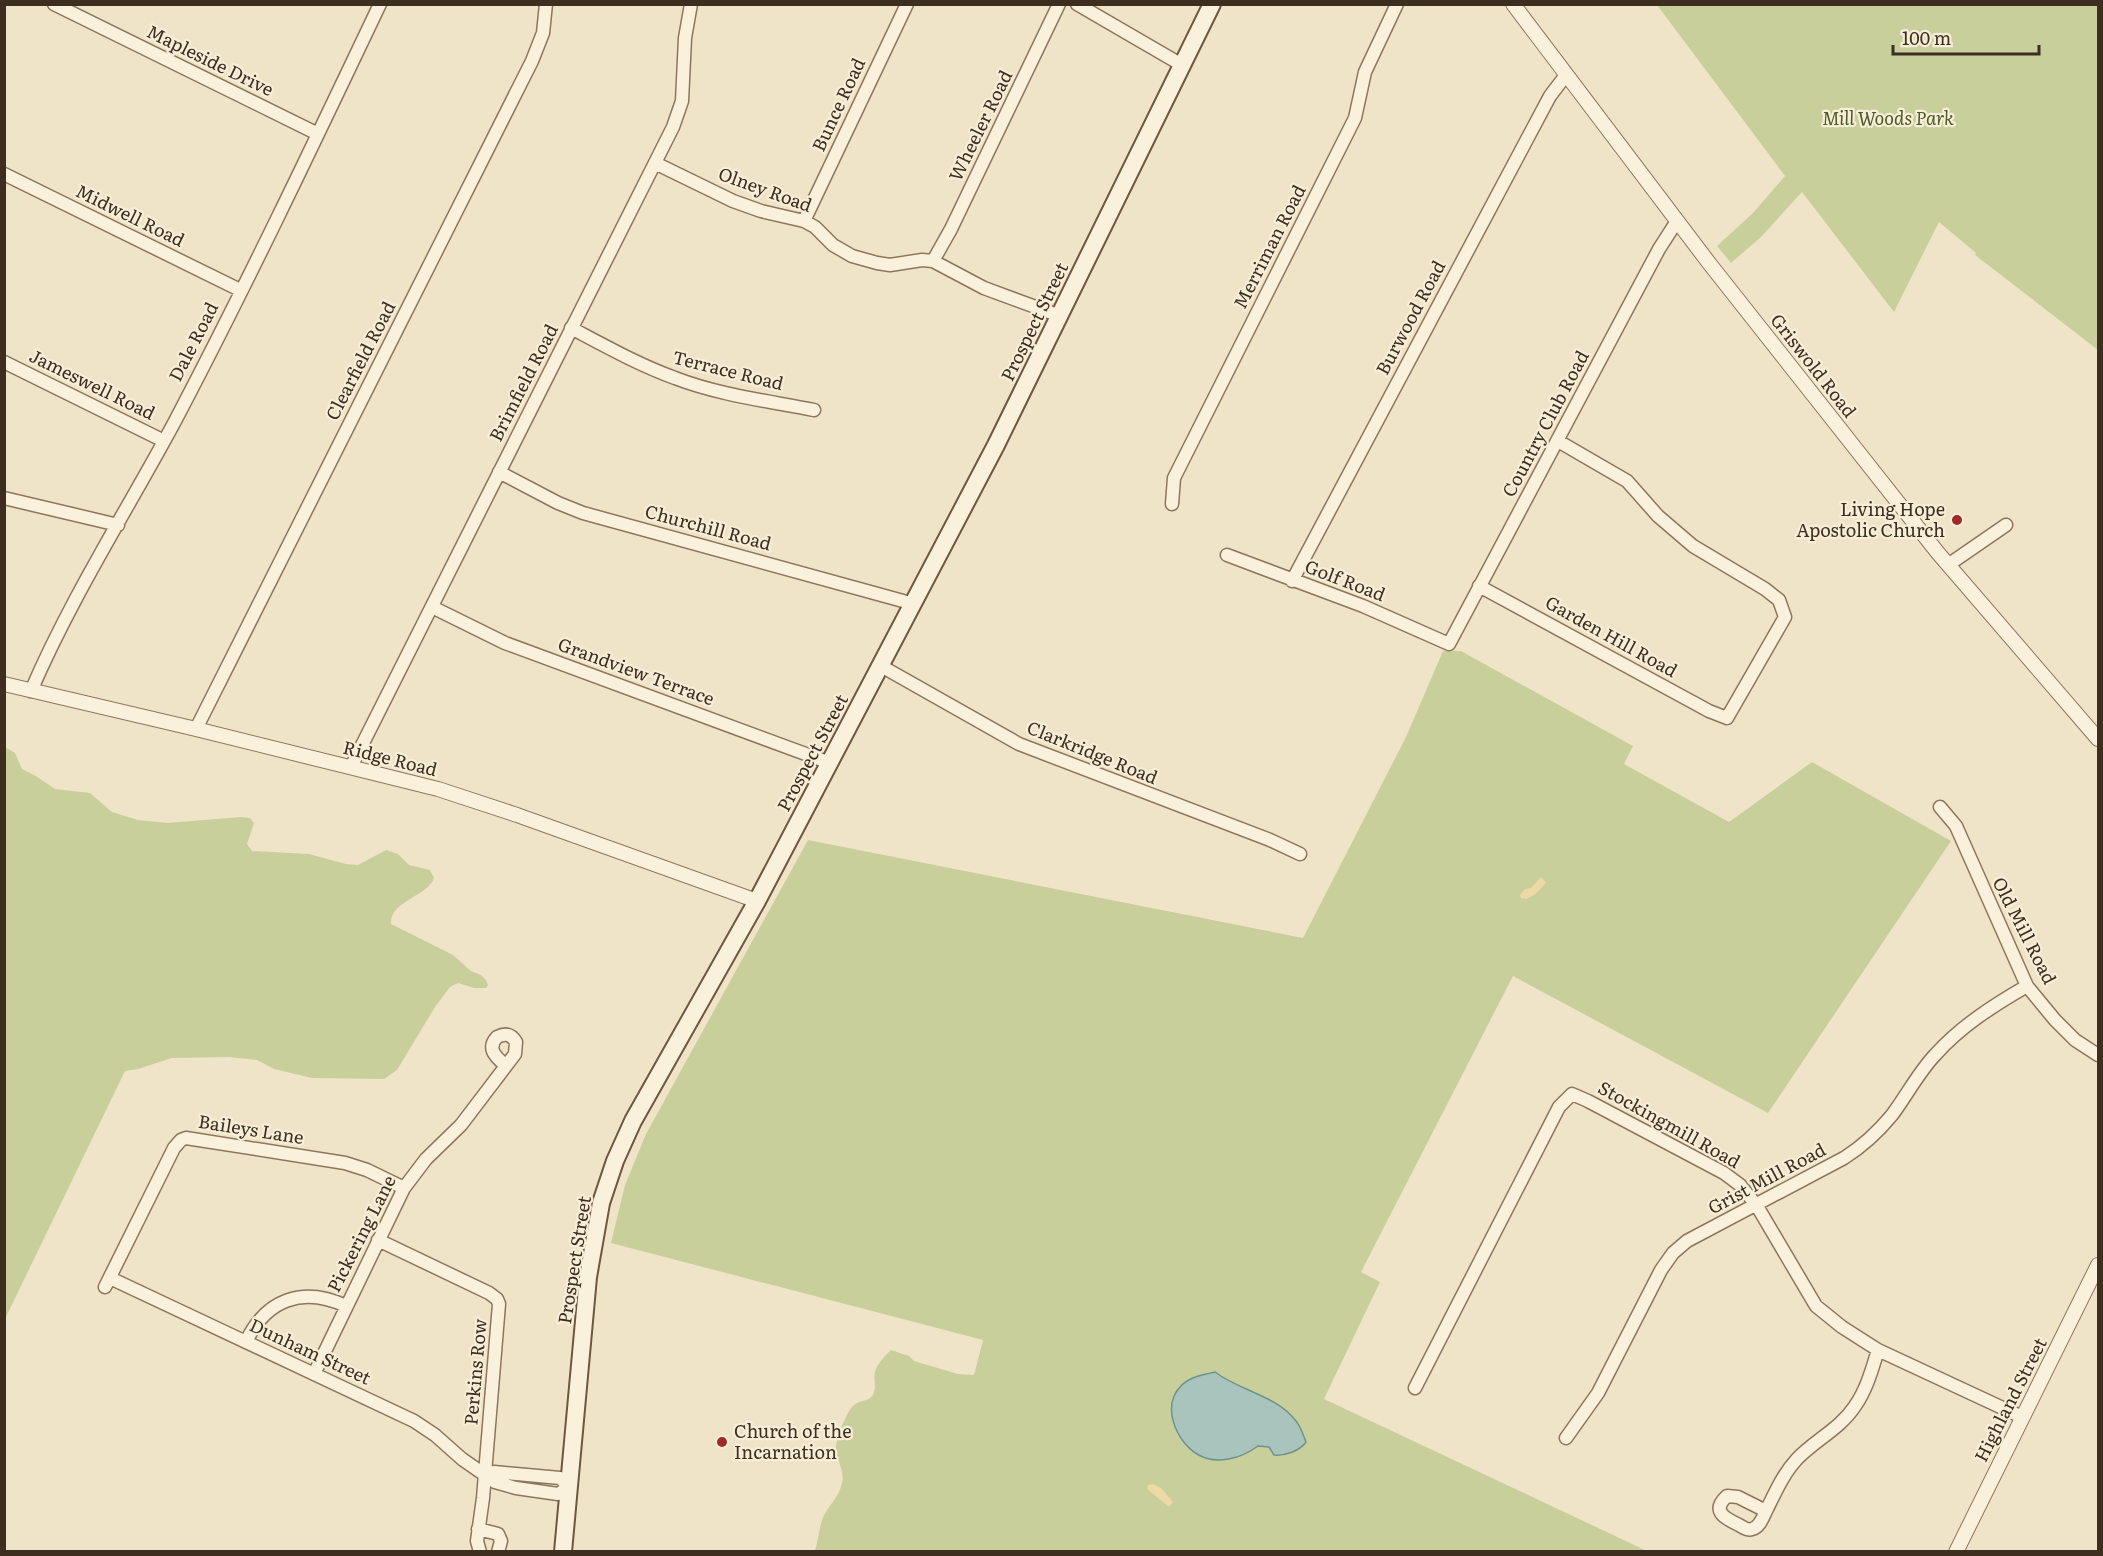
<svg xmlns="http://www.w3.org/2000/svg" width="2103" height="1556" font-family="Literata,serif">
<rect width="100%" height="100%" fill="#f0e4c8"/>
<path fill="#c9cf9b" d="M1657,5H2098V350L1975,255L1976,253L1939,222L1894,312L1802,192L1761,237L1731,263L1717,246L1753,213L1785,176Z
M1443,651H1461L1633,746L1624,764L1729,822L1812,762L1951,841L1768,1113L1513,976L1361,1272L1380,1282L1324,1399L1647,1551H815C818,1541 819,1530 822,1520C827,1506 839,1498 842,1483C845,1470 836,1460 836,1447C836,1439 844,1420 848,1413C856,1397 867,1404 873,1395C877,1387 873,1380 875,1372C876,1365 886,1355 891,1350L909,1356L914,1361L958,1374L974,1375L983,1340L611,1243L625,1185L646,1134L808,840L1303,938L1406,737Z
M5,747L15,753L22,769L36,776L55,789L90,793L112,812L138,820L167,823L241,817L250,818L254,823L247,844L252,851L309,854L346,864L358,865L386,850L398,854L409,865L430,870L434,878C429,896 389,901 391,924L453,955L471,971L481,975L486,980L488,985L486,988H474L458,983L450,987L435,1007L397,1070L384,1079L312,1078L274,1069L257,1060L229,1057L172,1058L138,1069L125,1071L5,1319Z"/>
<path fill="#ecd9a5" d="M1541,877L1546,882C1541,890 1534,896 1526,899L1521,898L1520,895L1525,889L1531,888Z
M1153,1484L1161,1488L1173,1502L1169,1507L1147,1489L1148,1485Z"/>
<path fill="#a9c4bc" stroke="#6f938a" stroke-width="1.5" d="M1215,1372C1240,1391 1276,1395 1296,1421C1301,1427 1303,1435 1306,1442C1300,1451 1285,1456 1274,1455L1269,1447L1258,1446C1242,1458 1216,1466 1197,1454C1176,1441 1161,1406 1181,1386C1189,1377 1205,1374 1215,1372Z"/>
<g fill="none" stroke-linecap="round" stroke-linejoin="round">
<g stroke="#8d765c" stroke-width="15">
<path id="minor" d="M54,4L318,134
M1077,4L1182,65
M655,163L733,201L761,211L804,221L815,227L833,245L852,256L877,263L890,265L922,260L933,261L984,288L1060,316
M4,174L240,290
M804,221L907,4
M933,261L951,229L1059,4
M571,328C605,346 639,365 675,378C719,395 768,401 814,410
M4,362L164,441
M499,472L558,503L583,513L914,604
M4,498L118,525
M1172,504L1174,478L1355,118L1365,72L1397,4
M1227,555L1363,606L1449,644L1659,249L1677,221
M1948,565L2006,525
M1292,581L1550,96L1566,75
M1479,586L1709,711L1727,718L1785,617L1779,600L1765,589L1693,546L1658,516L1627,481L1558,441
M432,607L505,643L830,763
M881,666L1019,744L1270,840L1300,854
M31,691C71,598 126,512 174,423C246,286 313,145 380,4
M196,729L532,61L543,33L546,4
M351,767L673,127L682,101L685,38L691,4
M1940,807L1956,826L2027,986L2055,1020L2075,1040L2098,1055
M378,1240L489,1293L497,1299L499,1304L483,1498L477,1541L480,1552
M110,1278L414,1421L435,1435L462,1459L495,1482L516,1488L558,1494L569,1487L560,1478L494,1472L485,1475
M105,1287L174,1148L181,1140L186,1138L345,1163L367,1170L404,1188
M246,1342C266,1299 303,1286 346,1306
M314,1374L404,1188L426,1159L461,1125L515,1054L516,1042C511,1034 505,1033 497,1037C486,1049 496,1057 506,1066
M1415,1388L1559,1107L1572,1094L1588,1101L1724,1173L1740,1185L1757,1206L1816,1306L1842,1327L1878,1350L2022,1417
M1566,1438L1598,1393L1661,1270L1673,1253L1687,1241L1844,1158C1863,1146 1878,1132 1892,1115C1907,1095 1918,1073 1935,1055C1961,1026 1994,1005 2027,986
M1766,1511C1763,1517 1760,1527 1752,1529C1747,1531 1743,1527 1739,1525C1724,1518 1711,1511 1727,1496L1738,1497L1766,1511C1775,1493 1783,1474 1797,1459C1815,1440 1840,1429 1855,1406C1867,1389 1872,1369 1878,1350
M478,1529L498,1534L501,1541L498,1552"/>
</g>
<g stroke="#8d765c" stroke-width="16">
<path id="tertiary" d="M1513,4L1709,263L1938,553L2098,739
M4,684L196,729L438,789L517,815L757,901
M1956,1552L2098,1265"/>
</g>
<g stroke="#6f573f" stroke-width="20">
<path id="secondary" d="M563,1552L588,1277L601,1203L615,1161L633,1121L757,901L996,445L1212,4"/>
</g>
<use href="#minor" stroke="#faf1dc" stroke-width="12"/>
<use href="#tertiary" stroke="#faf1dc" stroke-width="14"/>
<use href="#secondary" stroke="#faf1dc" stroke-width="16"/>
</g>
<g fill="#9e2a2b" stroke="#f7eed8" stroke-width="2">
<circle cx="1957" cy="520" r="6"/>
<circle cx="722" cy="1442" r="6"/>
</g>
<g text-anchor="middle" stroke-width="4.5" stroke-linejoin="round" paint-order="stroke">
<g font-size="18" fill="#3d2e20" stroke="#f7eed8">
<text transform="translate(210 61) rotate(26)" y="6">Mapleside Drive</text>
<text transform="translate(839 105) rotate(-65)" y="6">Bunce Road</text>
<text transform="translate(981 126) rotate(-64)" y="6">Wheeler Road</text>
<text transform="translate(765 190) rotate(20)" y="6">Olney Road</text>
<text transform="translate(130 216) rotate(26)" y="6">Midwell Road</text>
<text transform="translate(1270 247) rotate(-63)" y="6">Merriman Road</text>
<text transform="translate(1411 318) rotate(-62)" y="6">Burwood Road</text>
<text transform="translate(1035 322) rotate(-64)" y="6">Prospect Street</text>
<text transform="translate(194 342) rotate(-63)" y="6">Dale Road</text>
<text transform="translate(361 361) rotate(-63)" y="6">Clearfield Road</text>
<text transform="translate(1813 366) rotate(52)" y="6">Griswold Road</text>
<text transform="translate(728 371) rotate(14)" y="6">Terrace Road</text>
<text transform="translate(524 383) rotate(-63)" y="6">Brimfield Road</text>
<text transform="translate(92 385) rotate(26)" y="6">Jameswell Road</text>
<text transform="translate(1546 424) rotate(-62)" y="6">Country Club Road</text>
<text transform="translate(708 528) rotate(15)" y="6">Churchill Road</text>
<text transform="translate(1345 581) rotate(21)" y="6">Golf Road</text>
<text transform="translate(1611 637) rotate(29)" y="6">Garden Hill Road</text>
<text transform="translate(636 672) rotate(20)" y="6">Grandview Terrace</text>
<text transform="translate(813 753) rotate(-62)" y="6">Prospect Street</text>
<text transform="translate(1092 753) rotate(22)" y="6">Clarkridge Road</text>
<text transform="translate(390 759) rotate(14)" y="6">Ridge Road</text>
<text transform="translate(2024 931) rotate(63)" y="6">Old Mill Road</text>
<text transform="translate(1669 1125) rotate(29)" y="6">Stockingmill Road</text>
<text transform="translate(251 1130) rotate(9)" y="6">Baileys Lane</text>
<text transform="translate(1767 1179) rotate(-28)" y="6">Grist Mill Road</text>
<text transform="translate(362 1234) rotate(-63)" y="6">Pickering Lane</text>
<text transform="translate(575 1260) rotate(-81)" y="6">Prospect Street</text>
<text transform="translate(310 1352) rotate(25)" y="6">Dunham Street</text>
<text transform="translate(476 1372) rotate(-85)" y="6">Perkins Row</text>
<text transform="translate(2011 1400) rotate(-63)" y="6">Highland Street</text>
</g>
<g font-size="18" font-style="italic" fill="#4d5a26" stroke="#f7eed8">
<text x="1888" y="125">Mill Woods Park</text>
</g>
<g font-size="18" fill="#3d2e20" stroke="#f7eed8" text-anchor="end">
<text x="1945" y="516">Living Hope<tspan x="1945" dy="21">Apostolic Church</tspan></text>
<text x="734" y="1438" text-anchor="start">Church of the<tspan x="734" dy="21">Incarnation</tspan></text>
</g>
</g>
<rect width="2103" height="1556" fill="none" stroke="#3d2e20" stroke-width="12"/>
<path d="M1893 45v9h146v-9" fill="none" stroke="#3d2e20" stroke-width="3"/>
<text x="1902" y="45" font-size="18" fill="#3d2e20" stroke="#f7eed8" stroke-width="4.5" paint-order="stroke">100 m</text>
</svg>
